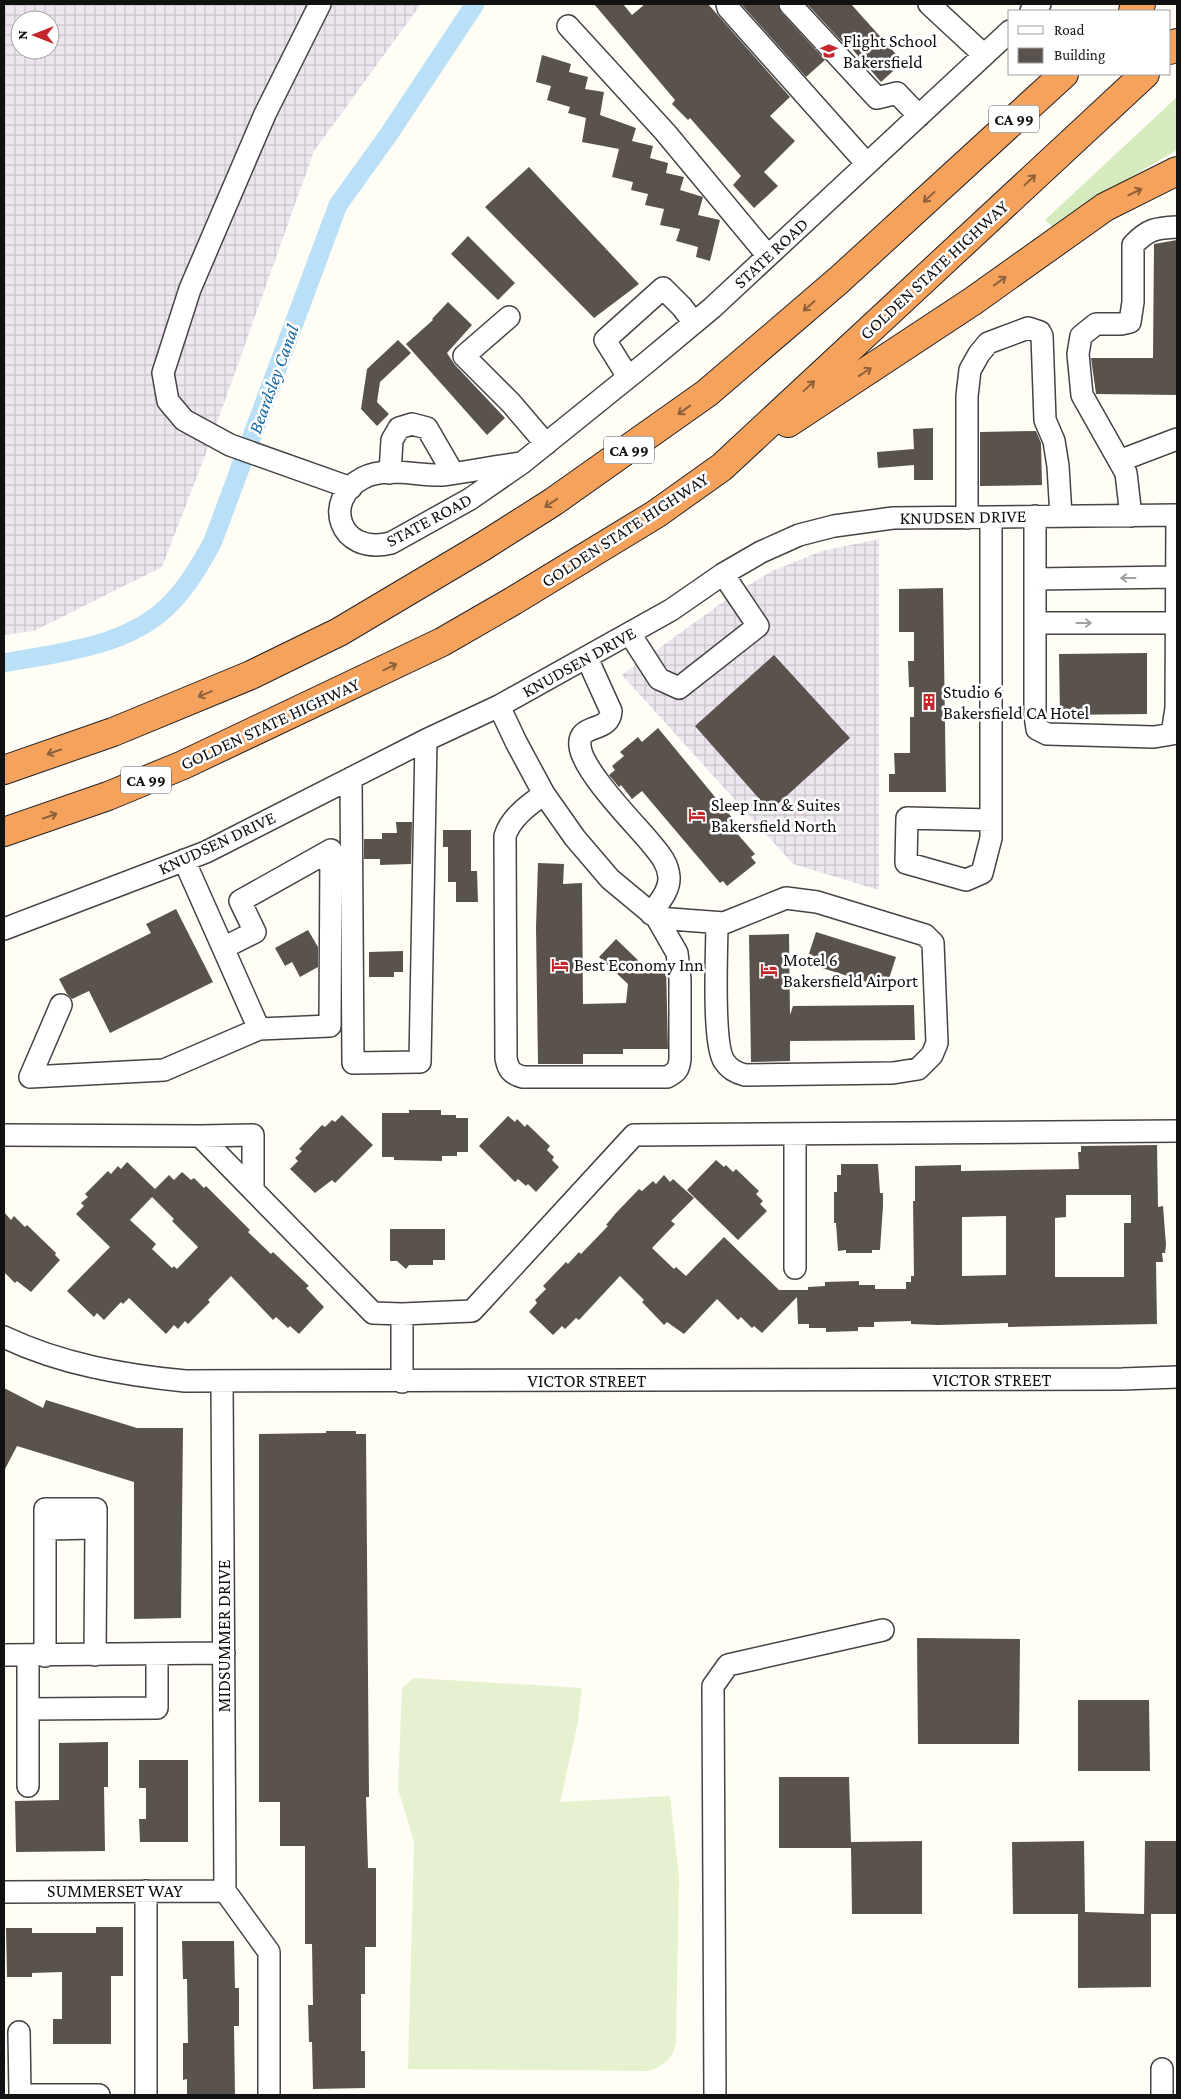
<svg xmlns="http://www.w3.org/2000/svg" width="1181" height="2099" font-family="'Crimson Pro',serif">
<defs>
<pattern id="industrial-grid" width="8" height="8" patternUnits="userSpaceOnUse" patternTransform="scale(1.25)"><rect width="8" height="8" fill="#eee6ef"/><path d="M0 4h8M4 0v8" fill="none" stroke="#cbc4cc"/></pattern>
</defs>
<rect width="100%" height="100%" fill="#fffdf5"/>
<path fill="url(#industrial-grid)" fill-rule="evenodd" d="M5,4H421L314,151L208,448L162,567L34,631L4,635ZM20,20H50V50H20Z
M879,539V890L793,864L622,675L734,594L772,571L822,551Z"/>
<path fill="#d5ebbd" d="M1177,97V150L1100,195L1053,227L1045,220Z"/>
<path fill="#e6f2cf" d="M414,1678L582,1688L578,1722L560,1802L670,1796L679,1878L676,2042C673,2059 665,2065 649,2071L408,2069L414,1842L398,1789L402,1688Z"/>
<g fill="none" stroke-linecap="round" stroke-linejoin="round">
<path stroke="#b9e0f7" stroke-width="19" d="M4,663C61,652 131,647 173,601C190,583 202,562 213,541L338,205L389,134L475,4"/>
</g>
<path fill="#5a524d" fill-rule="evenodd" d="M594,4H623L632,15L645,4H708L790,97L770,116L795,141L764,172L778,186L754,208L733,185L741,176L690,118L688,120L672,104L675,100Z
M743,4H778L781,12L825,60L806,77L742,5Z
M807,4H851L903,62L881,82L845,41L843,43Z
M542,55L571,64L569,72L588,77L585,89L604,92L600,115L636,128L632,141L653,146L650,158L668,163L666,173L684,177L680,190L703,197L698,215L720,220L710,261L696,257L698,247L676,241L680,229L660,225L664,209L645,205L648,194L631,190L633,182L612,177L619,149L582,142L586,118L568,113L570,107L547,100L551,86L536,82Z
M529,167L639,284L594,318L485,207Z
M468,236L515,283L498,300L451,254Z
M1177,240V395L1096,394L1091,358H1153L1154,244Z
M448,302L472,325L447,353L455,365L505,418L487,435L406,344L433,320L432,319Z
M398,340L411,353L380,382L377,402L389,414L377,426L361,409L367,369Z
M933,428V480H914V465L878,468L877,452L914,449L913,429Z
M1036,431L1041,443L1042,485L980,486V432Z
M943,588L946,792H889V774H895L894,753H910V717H914V687H909L908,661H914V632H899V589Z
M1147,653V714L1060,715L1059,654Z
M774,655L850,738L770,811L695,726Z
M658,728L739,826L734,830L755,854L751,857L756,863L727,886L723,881L720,883L642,791L632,799L621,785L619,787L609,775L615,770L612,766L624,756L620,752L638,737L642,742Z
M396,822H412L411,864L380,865V859H364V839H382V833H397Z
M443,830H471V871H477L478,902H456V882H448V847H443Z
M538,863L564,864L563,884L582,883L583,1004L626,1003L628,984L599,957L616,939L642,964H666L668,1049H623V1054H583V1064H538L536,927Z
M176,909L213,982L110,1033L89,991L72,999L67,994L59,979L151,933L146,924Z
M308,930L318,947V967L300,977L292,962L285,966L275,948Z
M816,932L896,957L886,988L806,963Z
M789,934L790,1015L793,1006L914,1005L915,1040L790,1041V1061L751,1062L749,935Z
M403,951V972H394V977H369V952Z
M409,1110H441V1115H456V1118H468V1152H457V1156H442V1161L394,1160V1157H382V1113H409Z
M342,1115L373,1145L335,1183L332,1180L315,1193L290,1169L298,1161L295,1158L302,1151L299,1149L322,1125L325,1127L332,1120L335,1122Z
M508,1116L515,1122L517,1119L525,1127L527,1124L550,1146L547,1150L554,1157L552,1160L559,1167L536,1192L528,1184L526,1186L518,1179L515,1182L479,1146Z
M1157,1145L1158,1207L1163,1206L1166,1245L1165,1253H1162L1163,1262H1156L1157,1324L1008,1327V1323L938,1325L911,1324V1321L874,1322V1327H858V1331L826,1332V1328H809V1324H798L797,1297L762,1333L754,1326L752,1328L741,1317L738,1320L717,1299L684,1334L667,1322L664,1325L642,1302L644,1300L620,1276L579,1320L576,1318L565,1329L562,1326L553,1335L529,1312L537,1303L535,1300L546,1289L543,1286L566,1262L568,1264L579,1252L581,1254L608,1226L606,1225L616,1213L639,1189L642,1191L653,1181L656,1184L664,1175L670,1182L673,1179L694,1198L671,1221L675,1224L652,1248L674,1269L676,1267L686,1276L724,1237L779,1290H808V1287L825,1286V1282L859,1281V1285H875V1289H906V1282H911V1276H914L913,1201H915V1166L961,1165V1171L1079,1169L1078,1152H1081V1146ZM1066,1195H1131V1223H1124V1277H1055V1218L1066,1217ZM1006,1216V1275L962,1276V1217Z
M716,1160L724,1167L726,1165L733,1172L736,1169L759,1191L756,1194L763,1201L760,1204L767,1211L738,1240L687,1190Z
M127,1162L155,1189L169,1175L174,1180L182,1172L191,1180L194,1178L204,1188L206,1186L250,1230L248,1232L271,1254L273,1252L309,1286L306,1288L324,1307L299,1334L290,1326L288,1328L276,1317L273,1320L231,1276L208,1300L210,1302L188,1324L185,1321L178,1329L174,1325L166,1334L129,1298L123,1304L121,1302L104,1320L97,1313L94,1317L67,1291L110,1247L76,1214L84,1206L81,1203L88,1197L85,1194L108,1171L111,1174L118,1166L121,1169ZM152,1197L174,1219L172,1221L198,1247L177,1269L174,1266L172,1268L152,1249L156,1244L130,1220Z
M841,1164H878L880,1193H883V1206L880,1250H872V1253H846V1250L838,1251L836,1223H834V1192H837V1175H841Z
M4,1212L11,1220L14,1216L25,1227L27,1225L56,1253L55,1255L60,1260L31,1292L17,1281L15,1283L4,1272Z
M390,1229H445V1260H433V1265H409L406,1269L397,1261H390Z
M4,1388L43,1408L46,1400L137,1428H183L181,1618L134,1619V1482L17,1446L4,1471Z
M326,1431H356V1434H366L369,1797H366L368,1868H376V1947H365V1994H361V2051H365V2088L313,2089L312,2042H309L308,2005H313L312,1944H305V1846H280V1802H259V1434L326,1433Z
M917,1638L1020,1639L1019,1744H918Z
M1078,1700H1149L1150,1771H1078Z
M108,1742V1787H104L105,1851L16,1852L15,1801L59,1800V1743Z
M139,1760H188V1842H140L139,1819H146V1788H139Z
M779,1777H849L851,1842L922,1841V1914H852L851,1848H779Z
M1084,1841L1085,1912L1144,1914L1145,1841H1177V1914H1145H1151V1987L1078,1988V1914H1013L1012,1842Z
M96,1927H123V1976H111V2044H53V2019H62V1972L32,1973V1977H7L6,1928H32V1933H96Z
M182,1941H234L235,1988H239V2026H234L235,2095H187V2079L183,2080V2043H188L187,1979H183Z"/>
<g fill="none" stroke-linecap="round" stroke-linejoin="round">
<g stroke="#444" stroke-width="24">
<path id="minor" d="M320,4L265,114L190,289L163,373L168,401L184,420L230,445L351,488
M727,4L728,8L867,164
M790,4L877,98L897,93L919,116
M929,4L984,55
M1031,11L1040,4
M568,26L665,132L768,256
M509,317L464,356L511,403L546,444
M628,377L605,340L663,288L682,307L694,323
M1119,461L1177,439
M522,463C495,466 469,472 442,475C417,476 387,466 363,478C322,499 338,556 391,543L470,499L522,463L646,363L712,308L1010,31
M390,473L392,440L399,428L412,424L427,428L453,473
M1035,516V715L1037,729L1047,734L1154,737L1172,734L1176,708L1177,515
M1131,516L1126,473L1082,395L1078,354L1081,336L1096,324H1121L1130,322L1133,302V245C1148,229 1156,228 1177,227
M967,518V396L970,370L979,354L988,343L1028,328L1040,332L1042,336L1045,420L1054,441L1058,466L1061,516
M1035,579L1176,577
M1035,623H1176
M630,634L659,679L679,688L758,626L723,574
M587,658L611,711C610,734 577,722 580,746C582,770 632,821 649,841C658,852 668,862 669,877C670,891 658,903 651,914
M499,706L516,742L544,794L575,838L610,879L657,918L677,953L680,979V1059C679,1069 677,1072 667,1077H523C511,1074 508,1069 506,1058L505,836C511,817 529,805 544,794
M351,778L353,1063L420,1062L426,740
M991,820L907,818L906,863L966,880L982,873L991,838V517
M657,918L724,923L786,898L817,902L925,935L933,943L937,1043L932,1055L918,1069L893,1073L745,1075C736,1073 729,1069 724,1061C712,1042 717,949 717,923
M4,929L206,852L426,740L499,706L671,610L723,574L761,552L799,535L834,526L893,518L1177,515
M223,948L255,932L240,901L331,850L330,1026L259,1029
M61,1005L30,1077L164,1070L259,1029L184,860
M4,1135L200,1136L373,1313L402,1314
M200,1136L253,1135V1190
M795,1268V1134
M4,1337C61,1364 123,1375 185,1381L1122,1379L1177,1377
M222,1382L225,1891
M402,1382V1314L472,1311L634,1135L1177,1131
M45,1529V1509H96V1528
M4,1655L224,1653
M45,1656V1529L96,1528L95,1655
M28,1709L157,1708V1655
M28,1786V1656
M146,1891V2095
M225,1891L269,1952V2095
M4,1892L225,1891
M19,2032L20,2094
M1162,2069V2095
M20,2095H99
M715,2095L713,1686L728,1665L883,1630"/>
</g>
<g stroke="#222" stroke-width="30">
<path id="highway" d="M1133,11L1141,4
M1170,50L1177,43
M788,423L973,301L1105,207L1177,171
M4,770L113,732L251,675L339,632L482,547L553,502L707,393L839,280L1064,74
M4,832L108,796L183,765L442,642L513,601L656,514L722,467L1145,74"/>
</g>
<use href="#minor" stroke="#fff" stroke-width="21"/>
<use href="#highway" stroke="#f5a25d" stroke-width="28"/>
</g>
<defs><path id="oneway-shaft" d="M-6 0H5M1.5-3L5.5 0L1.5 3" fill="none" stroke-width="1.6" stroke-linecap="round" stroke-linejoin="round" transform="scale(1.25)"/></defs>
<g stroke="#8e613b">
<use href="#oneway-shaft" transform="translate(1030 180) rotate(-43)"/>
<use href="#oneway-shaft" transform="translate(1135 192) rotate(-26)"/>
<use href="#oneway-shaft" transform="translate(929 197) rotate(137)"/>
<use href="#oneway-shaft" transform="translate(1000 281) rotate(-36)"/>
<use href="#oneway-shaft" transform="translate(809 306) rotate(139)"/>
<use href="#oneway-shaft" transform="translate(865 372) rotate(-34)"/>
<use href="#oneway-shaft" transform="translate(809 386) rotate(-43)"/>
<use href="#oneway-shaft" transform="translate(684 410) rotate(144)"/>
<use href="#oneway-shaft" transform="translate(551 503) rotate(147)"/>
<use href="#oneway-shaft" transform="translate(390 667) rotate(-26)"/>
<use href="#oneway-shaft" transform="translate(205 694) rotate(158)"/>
<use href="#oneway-shaft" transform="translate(54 752) rotate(161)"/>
<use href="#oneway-shaft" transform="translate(50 816) rotate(-19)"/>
</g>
<g stroke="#a0a0a0">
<use href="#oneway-shaft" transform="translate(1128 578) rotate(180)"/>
<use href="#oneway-shaft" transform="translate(1084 623)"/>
</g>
<defs>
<g id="school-bare" transform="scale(1.35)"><path d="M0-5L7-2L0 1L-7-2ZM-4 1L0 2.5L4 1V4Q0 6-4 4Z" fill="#c4262e" stroke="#fff" stroke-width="2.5" paint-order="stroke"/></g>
<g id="building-bare" transform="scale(1.35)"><path d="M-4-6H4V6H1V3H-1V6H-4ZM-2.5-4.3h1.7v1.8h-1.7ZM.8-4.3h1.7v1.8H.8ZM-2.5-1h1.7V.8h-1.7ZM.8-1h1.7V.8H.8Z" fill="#c4262e" stroke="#fff" stroke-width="2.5" paint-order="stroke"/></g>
<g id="hotel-bare" transform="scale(1.35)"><path d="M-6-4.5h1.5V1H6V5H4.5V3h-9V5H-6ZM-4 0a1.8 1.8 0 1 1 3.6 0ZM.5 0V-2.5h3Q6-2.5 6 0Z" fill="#c4262e" stroke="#fff" stroke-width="2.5" paint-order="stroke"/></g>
</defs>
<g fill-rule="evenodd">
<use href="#school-bare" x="829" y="51"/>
<use href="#building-bare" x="929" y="702"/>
<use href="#hotel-bare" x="697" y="815"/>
<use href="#hotel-bare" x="560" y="965"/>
<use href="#hotel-bare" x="769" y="970"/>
</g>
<g text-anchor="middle" stroke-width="5" stroke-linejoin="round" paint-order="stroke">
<g fill="#fff" stroke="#585858" stroke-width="1">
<rect x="989" y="105.5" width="50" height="27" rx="4"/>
<rect x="604" y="436.5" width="50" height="27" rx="4"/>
<rect x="121" y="766.5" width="50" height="27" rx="4"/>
</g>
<g font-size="16" font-weight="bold" fill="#111">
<text x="1014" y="125">CA 99</text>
<text x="629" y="456">CA 99</text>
<text x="146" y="786">CA 99</text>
</g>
<g font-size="18" fill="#111" stroke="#fff" text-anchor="start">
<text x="843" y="47">Flight School<tspan x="843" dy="21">Bakersfield</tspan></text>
<text x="943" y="698">Studio 6<tspan x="943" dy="21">Bakersfield CA Hotel</tspan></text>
<text x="711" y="811">Sleep Inn &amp; Suites<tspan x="711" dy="21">Bakersfield North</tspan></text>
<text x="783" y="966">Motel 6<tspan x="783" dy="21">Bakersfield Airport</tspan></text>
<text x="574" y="971">Best Economy Inn</text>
</g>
<g font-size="18" fill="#111" stroke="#fff">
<text transform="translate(771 253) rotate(-43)" y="6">STATE ROAD</text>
<text transform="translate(934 270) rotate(-43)" y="6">GOLDEN STATE HIGHWAY</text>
<text transform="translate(963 517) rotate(-1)" y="6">KNUDSEN DRIVE</text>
<text transform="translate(429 520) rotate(-28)" y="6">STATE ROAD</text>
<text transform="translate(625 530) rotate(-33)" y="6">GOLDEN STATE HIGHWAY</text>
<text transform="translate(579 662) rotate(-29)" y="6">KNUDSEN DRIVE</text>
<text transform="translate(270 724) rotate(-25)" y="6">GOLDEN STATE HIGHWAY</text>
<text transform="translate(217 843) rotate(-25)" y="6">KNUDSEN DRIVE</text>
<text x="992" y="1386">VICTOR STREET</text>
<text x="587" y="1387">VICTOR STREET</text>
<text transform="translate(224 1636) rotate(-90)" y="6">MIDSUMMER DRIVE</text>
<text x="115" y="1897">SUMMERSET WAY</text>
</g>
<g font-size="19" font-style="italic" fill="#1768a6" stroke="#fff">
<text transform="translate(273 379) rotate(-70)" y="7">Beardsley Canal</text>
</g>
</g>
<rect width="1181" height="2099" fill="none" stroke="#111111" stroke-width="10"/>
<rect x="1008" y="10" width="162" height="65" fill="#ffffff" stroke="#a0a0a0"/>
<rect x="1018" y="26" width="25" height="8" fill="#ffffff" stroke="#a0a0a0"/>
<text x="1054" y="35" font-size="15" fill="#111111">Road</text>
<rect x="1018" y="48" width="25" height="15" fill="#5a524d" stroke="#a0a0a0"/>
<text x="1054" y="60" font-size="15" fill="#111111">Building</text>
<g transform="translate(35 35) rotate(270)"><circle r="24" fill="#ffffff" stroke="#a0a0a0"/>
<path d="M0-4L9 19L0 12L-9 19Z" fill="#c4262e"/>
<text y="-8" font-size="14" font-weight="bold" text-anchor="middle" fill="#111111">N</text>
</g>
</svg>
